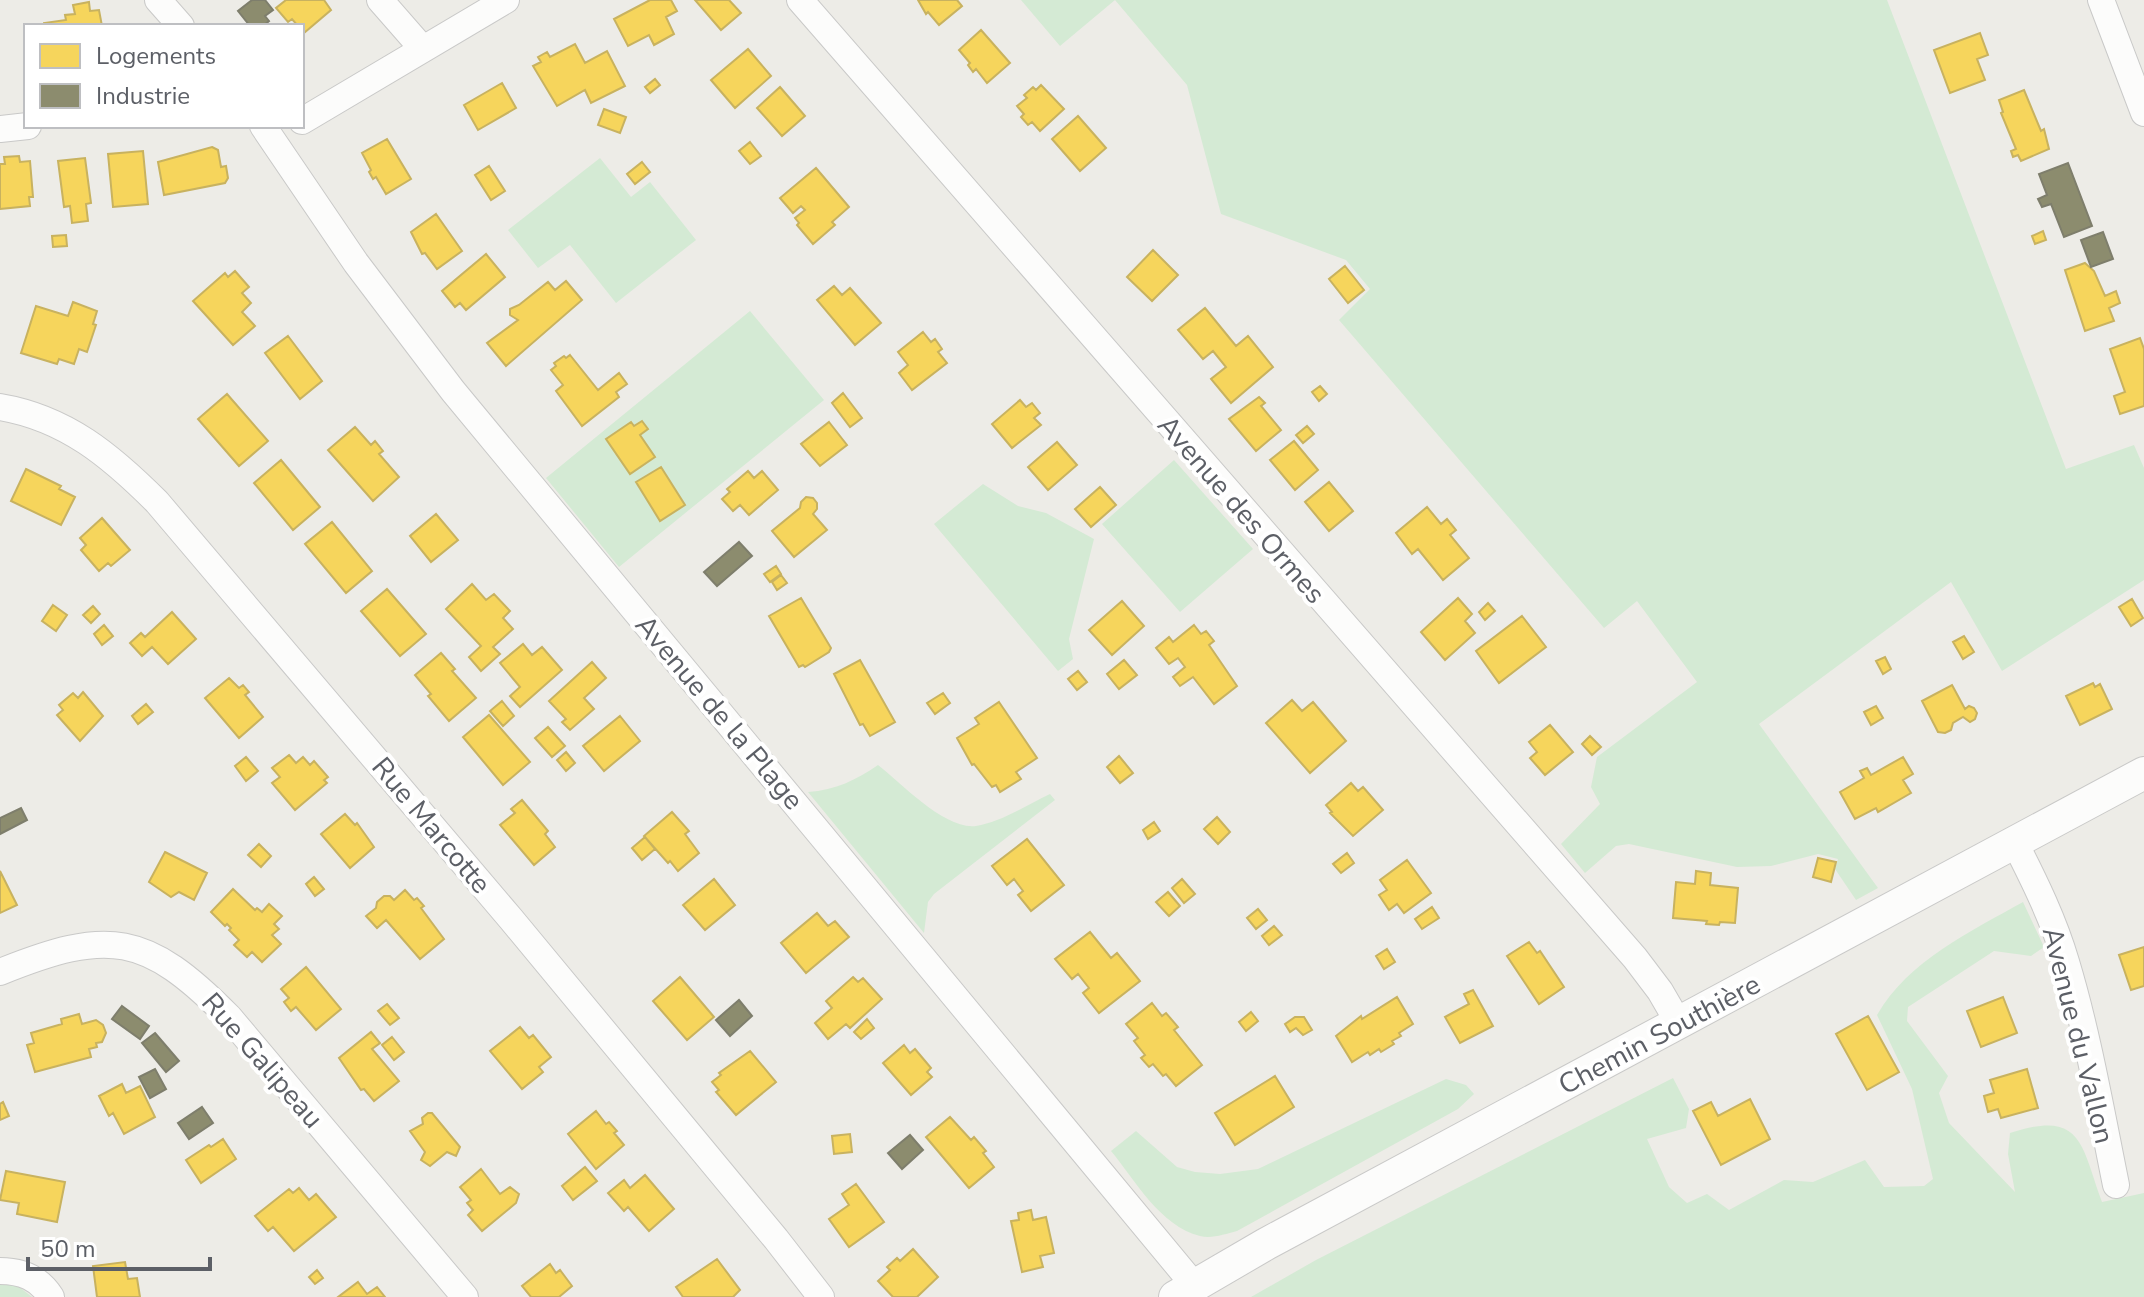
<svg xmlns="http://www.w3.org/2000/svg" width="2144" height="1297" font-family="'Nunito Sans',sans-serif">
<rect width="100%" height="100%" fill="#edece7"/>
<path fill="#d4ead4" d="M1021,0H1115L1060,46Z
M1115,0H1887L2066,469L2134,445L2144,468V580L2002,671L1951,582L1759,724L1878,888L1856,900L1835,869L1838,859L1818,854L1771,866L1737,867L1629,844L1616,846L1585,873L1561,844L1600,804L1591,787L1597,757L1697,682L1637,601L1604,628L1339,320L1370,289L1346,260L1221,214L1187,85Z
M600,158L631,197L650,182L696,240L616,303L570,245L538,268L508,230Z
M750,311L824,400L619,567L546,478Z
M1174,460L1253,549L1180,612L1102,524Z
M983,484L1018,506L1046,513L1094,539L1069,639L1073,659L1058,671L934,524Z
M878,765C901,783 945,830 976,826C1001,822 1027,805 1050,794L1055,800L934,894L928,902L924,933L808,792C836,790 856,780 878,765Z
M2023,902L2044,947L2031,956L1994,951L1908,1007L1907,1021L1948,1076L1939,1093L1949,1123L2015,1192L2008,1154L2010,1133C2083,1109 2081,1145 2102,1202L2144,1193V1297H1251L1316,1260L1673,1078L1689,1109L1686,1128L1647,1139L1669,1187L1687,1203L1707,1194L1729,1210L1784,1180L1813,1182L1865,1160L1884,1187L1924,1186L1933,1179L1912,1089L1877,1015C1909,960 1970,932 2023,902Z
M1446,1079L1466,1085L1474,1094L1458,1109L1237,1231C1225,1234 1212,1239 1200,1236C1160,1226 1135,1180 1111,1151L1136,1131L1177,1167L1195,1172L1220,1174L1258,1169Z
M7,1283L18,1286L32,1297H0V1284Z"/>
<path fill="#f6d55c" stroke="#c8b25f" stroke-width="2" d="M286,0H324L331,10L304,33L302,26H298L292,19L288,22L276,8Z
M650,0H671L677,11L666,17L674,34L654,45L649,35L628,46L614,19Z
M695,0H729L741,13L721,30Z
M918,0H957L962,6L939,25L928,12L926,14Z
M89,2L90,11L99,10L102,26H44V23L66,20L65,15L75,14L73,5Z
M981,30L1010,63L987,83L976,69L973,72L968,65L970,63L959,50Z
M1980,33L1988,55L1977,59L1985,80L1950,93L1934,50Z
M575,44L585,63L607,51L625,86L591,103L585,90L557,106L533,66L541,62L538,57L547,52L550,57Z
M748,49L771,76L735,108L711,80Z
M655,79L660,85L650,93L645,87Z
M502,83L516,108L478,130L464,105Z
M1041,85L1064,109L1040,131L1032,122L1028,125L1021,117L1024,114L1017,106L1027,98L1024,95L1033,87L1036,90Z
M780,87L805,116L782,136L757,108Z
M2024,90L2041,131L2044,129L2049,149L2021,161L2018,155L2013,157L2011,151L2016,149L2001,113L2003,112L1999,100Z
M604,109L626,117L620,133L598,125Z
M1078,116L1106,148L1080,171L1052,139Z
M387,139L411,179L386,194L376,177L373,179L369,172L371,170L362,153Z
M750,142L761,156L750,164L739,151Z
M212,147L218,150L221,167L226,166L228,178L225,183L164,195L158,162Z
M143,151L148,204L113,207L108,154Z
M19,156L20,162L30,161L33,197H29L30,206L0,209V164H5L4,157Z
M85,158L91,203L86,204L88,221L72,223L70,206L64,207L58,161Z
M642,162L650,172L635,184L627,174Z
M489,166L505,191L491,200L475,175Z
M816,168L849,207L832,222L835,225L813,244L797,225L799,223L795,218L805,210L801,206L793,213L780,198Z
M436,214L462,251L437,269L425,253L422,254L411,232Z
M2043,231L2046,240L2035,244L2032,236Z
M66,235L67,246L53,247L52,236Z
M1153,250L1178,275L1152,301L1127,277Z
M486,254L505,277L466,310L460,303L455,307L442,291Z
M2085,263L2094,271L2105,296L2116,291L2120,303L2109,308L2114,321L2085,331L2065,270Z
M1345,266L1364,290L1348,303L1329,279Z
M235,271L249,287L242,293L251,303L242,312L255,326L233,345L193,301L225,273L228,277Z
M566,281L582,300L506,366L487,343L518,320L510,315V309L519,305L548,282L555,290Z
M834,286L842,295L850,288L881,323L855,345L817,300Z
M73,302L97,311L93,324L96,325L87,352L79,349L74,364L59,359L57,364L21,353L36,306L68,316Z
M1205,308L1236,346L1248,336L1273,367L1231,403L1211,379L1226,367L1213,351L1203,359L1178,330Z
M923,332L931,342L935,339L942,349L938,352L947,363L912,390L899,373L908,365L898,352Z
M288,336L322,381L300,399L265,353Z
M2140,338L2144,349V406L2120,414L2114,396L2125,392L2110,349Z
M570,355L598,390L619,373L627,384L616,392L619,397L582,426L556,391L563,385L551,370L556,366L554,363L564,356L566,358Z
M1320,386L1327,394L1319,401L1312,392Z
M843,393L862,418L850,427L832,403Z
M227,394L268,441L239,466L198,419Z
M1259,397L1265,403L1261,406L1281,430L1256,451L1229,419Z
M1020,400L1026,407L1032,403L1040,413L1034,418L1041,425L1012,448L992,424Z
M642,421L648,429L640,435L655,457L630,474L606,439L631,422L634,426Z
M829,422L847,445L820,466L801,444Z
M1307,426L1314,434L1303,443L1296,435Z
M355,427L371,445L375,441L383,451L379,454L399,477L373,501L328,450Z
M1294,441L1318,470L1295,490L1270,460Z
M1057,442L1077,465L1048,490L1028,467Z
M281,460L320,507L293,530L254,483Z
M661,467L685,505L660,521L636,482Z
M26,469L61,486L59,489L75,497L61,525L11,501Z
M748,471L754,478L762,471L778,490L749,515L740,505L733,511L722,499L730,492L727,489Z
M1329,482L1353,511L1329,531L1305,502Z
M1100,487L1116,505L1091,527L1075,509Z
M806,497L813,498L817,503V509L813,514L827,530L794,557L772,531L800,508L801,502Z
M1427,507L1441,524L1447,519L1456,530L1450,535L1469,558L1443,580L1418,549L1412,554L1396,533Z
M436,514L458,540L431,562L410,536Z
M102,518L130,550L111,566L108,563L99,571L81,550L86,545L80,538Z
M332,522L372,571L346,593L305,544Z
M776,566L781,574L770,582L764,574Z
M781,575L787,583L777,590L772,582Z
M472,584L486,600L494,594L510,611L503,618L513,629L493,647L500,654L481,671L469,657L481,646L446,609Z
M387,589L426,634L400,656L361,611Z
M801,598L831,648L829,652L805,667L803,665L799,667L769,616Z
M1458,598L1472,614L1465,621L1475,633L1445,660L1421,632Z
M2132,599L2143,618L2131,626L2119,607Z
M1122,601L1144,626L1112,655L1089,630Z
M1488,603L1495,611L1485,620L1479,612Z
M53,605L67,615L56,631L42,621Z
M93,606L100,614L91,623L83,615Z
M172,612L196,639L168,664L152,647L142,656L130,643L141,633L145,637Z
M1522,616L1546,647L1499,683L1476,651Z
M104,625L113,636L102,645L94,634Z
M1194,625L1201,634L1206,631L1214,641L1209,645L1237,686L1214,704L1193,677L1180,686L1173,677L1185,667L1178,658L1169,664L1156,648L1169,637L1173,642Z
M1964,636L1974,652L1963,659L1953,642Z
M523,644L532,655L542,647L562,670L520,707L510,696L520,687L500,663Z
M441,653L455,669L452,671L476,698L449,721L428,696L431,694L415,675Z
M1885,657L1891,669L1883,674L1876,661Z
M860,660L895,722L870,736L863,724L860,725L834,674Z
M1124,660L1137,675L1119,689L1107,674Z
M592,662L606,678L584,698L594,709L570,730L562,722L566,719L549,701Z
M1078,671L1087,682L1077,690L1068,679Z
M229,678L239,688L243,685L249,692L245,695L263,717L239,738L205,698Z
M2093,683L2095,687L2100,684L2112,709L2080,725L2066,696Z
M1952,685L1965,709L1969,706L1974,708L1977,713L1975,719L1970,722L1963,717L1953,723L1951,730L1945,733L1938,732L1922,701Z
M83,692L103,716L80,741L57,715L63,710L59,705L73,693L78,698Z
M943,693L950,703L935,714L927,703Z
M1292,700L1302,711L1313,702L1346,741L1310,773L1266,723Z
M502,701L514,716L503,726L490,711Z
M999,702L1037,758L1016,772L1021,779L1000,792L996,785L992,787L974,764L972,765L957,738L979,724L975,718Z
M146,704L153,712L138,724L132,716Z
M1876,706L1883,718L1871,725L1864,712Z
M489,715L530,762L503,785L463,737Z
M620,716L640,741L604,771L583,746Z
M1550,725L1573,752L1545,775L1530,758L1537,752L1529,742Z
M548,727L565,746L552,757L535,738Z
M1590,736L1601,747L1592,755L1582,744Z
M566,752L575,763L566,771L557,760Z
M289,755L296,763L303,757L310,765L314,761L328,777L324,780L327,783L295,810L272,783L280,777L272,768Z
M1119,756L1133,773L1120,783L1107,767Z
M246,757L258,771L246,781L235,766Z
M1903,757L1913,774L1903,780L1911,793L1878,812L1876,808L1855,819L1840,792L1864,778L1860,771L1867,768L1871,775Z
M1351,783L1358,791L1363,787L1383,810L1353,836L1330,813L1332,812L1326,805Z
M522,800L548,831L545,834L555,847L534,865L500,825L515,813L511,809Z
M672,812L689,831L685,834L699,853L678,871L670,861L668,863L644,836Z
M345,814L355,825L357,823L374,847L350,868L321,834Z
M1217,817L1230,832L1218,844L1204,829Z
M1154,822L1160,831L1148,839L1143,830Z
M645,837L655,849L642,860L632,848Z
M1027,839L1064,885L1031,911L1018,895L1023,891L1014,879L1007,885L992,866Z
M259,844L271,856L261,867L248,855Z
M165,852L207,873L194,900L179,892L171,897L149,882Z
M1347,853L1354,863L1341,873L1333,864Z
M1818,858L1836,862L1831,882L1813,877Z
M1407,860L1431,893L1404,913L1397,904L1389,910L1379,895L1387,890L1380,880Z
M0,871L17,905L0,913Z
M1696,871L1711,873L1710,885L1738,888L1735,923L1720,922L1719,925L1706,924L1707,921L1673,918L1676,882L1695,884Z
M314,877L324,889L315,896L306,884Z
M714,879L735,905L705,930L683,905Z
M1182,879L1195,894L1184,903L1172,888Z
M233,889L255,910L257,908L262,912L269,904L282,916L274,924L279,929L272,935L281,944L262,962L252,952L247,957L234,945L239,940L229,930L231,928L227,924L225,926L211,912Z
M405,890L414,900L417,898L424,906L421,908L444,939L420,959L386,920L377,928L366,916L376,908L377,902L384,896H390L394,900Z
M1168,892L1180,906L1169,916L1156,902Z
M1432,907L1439,918L1422,929L1415,919Z
M1258,909L1267,920L1256,929L1247,918Z
M817,913L828,926L835,921L849,937L806,973L781,943Z
M1274,926L1282,935L1269,945L1262,936Z
M1090,932L1111,958L1117,953L1140,981L1099,1013L1083,993L1089,988L1078,974L1072,979L1055,959Z
M1529,942L1537,953L1540,951L1564,987L1539,1004L1507,956Z
M2144,947V986L2131,990L2119,955Z
M1387,949L1395,962L1384,969L1376,956Z
M306,967L341,1009L316,1030L296,1007L291,1011L284,1002L289,998L281,989Z
M680,977L714,1017L687,1040L653,1001Z
M853,977L858,982L863,978L882,999L850,1028L846,1024L828,1039L815,1023L832,1008L826,1001Z
M1473,990L1493,1026L1460,1043L1445,1017L1469,1004L1464,994Z
M1397,997L1413,1024L1399,1033L1401,1036L1392,1041L1394,1044L1381,1052L1379,1049L1370,1055L1368,1052L1352,1062L1336,1036L1361,1016L1362,1019Z
M2003,997L2017,1033L1981,1047L1967,1011Z
M1152,1003L1162,1016L1166,1013L1178,1027L1174,1030L1202,1065L1176,1086L1166,1074L1163,1076L1153,1064L1149,1067L1141,1058L1145,1055L1134,1041L1138,1038L1126,1024Z
M387,1004L399,1018L390,1025L378,1011Z
M1251,1012L1258,1021L1246,1031L1239,1022Z
M79,1014L82,1024L96,1020L103,1025L106,1033L102,1042L96,1043L97,1047L89,1049L91,1057L35,1072L27,1045L34,1043L31,1033L62,1024L61,1019Z
M1868,1016L1899,1072L1867,1090L1836,1034Z
M1295,1017H1304L1312,1030L1303,1035L1296,1028L1290,1032L1285,1024Z
M867,1019L874,1028L861,1039L854,1032Z
M520,1027L529,1038L533,1035L551,1057L539,1067L543,1072L522,1089L490,1051Z
M371,1032L380,1043L372,1049L399,1081L374,1101L364,1089L361,1090L339,1058Z
M392,1037L404,1052L394,1060L382,1045Z
M904,1045L910,1053L915,1049L931,1068L927,1072L932,1077L911,1095L883,1063Z
M750,1051L776,1082L736,1115L716,1092L719,1090L712,1082L721,1075L719,1073Z
M2027,1069L2038,1108L2001,1118L1998,1109L1988,1112L1984,1096L1994,1093L1990,1080Z
M1275,1076L1294,1107L1235,1145L1215,1113Z
M122,1084L126,1093L140,1086L155,1117L124,1134L113,1113L109,1116L99,1096Z
M1750,1099L1770,1139L1721,1165L1693,1111L1711,1102L1718,1116Z
M3,1102L9,1116L0,1120V1104Z
M596,1111L606,1124L609,1122L617,1131L614,1133L624,1145L596,1169L568,1134Z
M428,1113H432L460,1147L456,1156L447,1152L430,1166L421,1160L425,1152L410,1131L423,1124L422,1118Z
M950,1117L971,1140L974,1137L986,1151L983,1153L994,1167L969,1188L926,1137Z
M850,1134L852,1152L834,1154L832,1136Z
M223,1139L236,1159L201,1183L186,1160L209,1145L211,1147Z
M585,1167L597,1181L573,1200L562,1186Z
M481,1169L500,1194L510,1187L519,1194L516,1203L482,1231L468,1215L473,1210L467,1203L471,1200L460,1187Z
M6,1171L65,1182L57,1222L17,1214L19,1203L0,1200Z
M645,1175L674,1209L649,1231L628,1207L624,1211L608,1193L624,1180L630,1188Z
M856,1184L884,1222L849,1247L829,1219L849,1205L842,1194Z
M299,1188L309,1200L316,1194L336,1217L294,1251L273,1227L268,1231L255,1216L289,1189L293,1193Z
M1031,1210L1033,1220L1046,1217L1054,1253L1040,1256L1043,1267L1022,1272L1011,1221L1019,1220L1018,1213Z
M913,1249L938,1277L917,1297H893L878,1281L890,1270L887,1267L897,1258L900,1261Z
M717,1259L740,1290L733,1297H683L676,1287Z
M125,1262L128,1279L137,1278L140,1297H97L93,1266Z
M550,1264L556,1273L560,1270L572,1286L559,1297H531L522,1286Z
M317,1270L323,1278L315,1284L309,1277Z
M358,1282L367,1294L377,1287L385,1297H338Z"/>
<path fill="#8c8c6e" stroke="#7e7e6c" stroke-width="2" d="M252,0H265L273,10L265,16L269,21L263,26H250L238,11Z
M2068,163L2092,226L2064,237L2051,204L2042,207L2038,199L2047,195L2039,174Z
M2103,232L2113,259L2091,267L2081,240Z
M739,542L752,556L717,586L704,572Z
M21,808L27,820L0,834V818Z
M739,1000L752,1016L730,1036L716,1020Z
M122,1006L149,1026L140,1039L112,1019Z
M155,1033L179,1061L166,1072L142,1043Z
M155,1069L166,1089L150,1098L139,1077Z
M202,1107L213,1123L189,1139L178,1123Z
M910,1135L923,1150L902,1169L888,1153Z"/>
<g fill="none" stroke-linecap="round" stroke-linejoin="round">
<g stroke="#c9c9c8" stroke-width="28">
<path id="minor" d="M158,0L181,26
M380,0L422,48
M800,0L1635,958L1660,991L1678,1022
M2101,0L2144,113
M302,121L506,0
M263,126L356,263L453,391L1194,1285
M0,129L28,126
M0,407C66,418 111,456 157,502L511,919L776,1239L821,1297
M2015,843C2035,882 2054,921 2066,962C2088,1035 2101,1111 2116,1185
M0,972C109,928 146,933 229,1017L465,1297
M0,1271C22,1271 39,1278 51,1297"/>
</g>
<g stroke="#c9c9c8" stroke-width="34">
<path id="tertiary" d="M1175,1297L1266,1244L2144,773"/>
</g>
<use href="#minor" stroke="#fcfcfb" stroke-width="26"/>
<use href="#tertiary" stroke="#fcfcfb" stroke-width="32"/>
</g>
<g text-anchor="middle" stroke-width="8" stroke-linejoin="round" paint-order="stroke">
<g font-size="28" fill="#5c5f66" stroke="#fff">
<text transform="translate(1242 509) rotate(49)" y="10">Avenue des Ormes</text>
<text transform="translate(720 712) rotate(50)" y="10">Avenue de la Plage</text>
<text transform="translate(432 825) rotate(50)" y="10">Rue Marcotte</text>
<text transform="translate(1659 1034) rotate(-28)" y="10">Chemin Southière</text>
<text transform="translate(2079 1035) rotate(76)" y="10">Avenue du Vallon</text>
<text transform="translate(263 1060) rotate(49)" y="10">Rue Galipeau</text>
</g>
</g>
<rect x="24" y="24" width="280" height="104" fill="#ffffff" stroke="#bebfc2" stroke-width="2"/>
<rect x="40" y="44" width="40" height="24" fill="#f6d55c" stroke="#bebfc2" stroke-width="2"/>
<text x="96" y="64" font-size="24" fill="#5c5f66">Logements</text>
<rect x="40" y="84" width="40" height="24" fill="#8c8c6e" stroke="#bebfc2" stroke-width="2"/>
<text x="96" y="104" font-size="24" fill="#5c5f66">Industrie</text>
<path d="M28 1257v12h182v-12" fill="none" stroke="#5c5f66" stroke-width="4"/>
<text x="40" y="1257" font-size="24" fill="#5c5f66" stroke="#ffffff" stroke-width="6" paint-order="stroke">50 m</text>
</svg>
